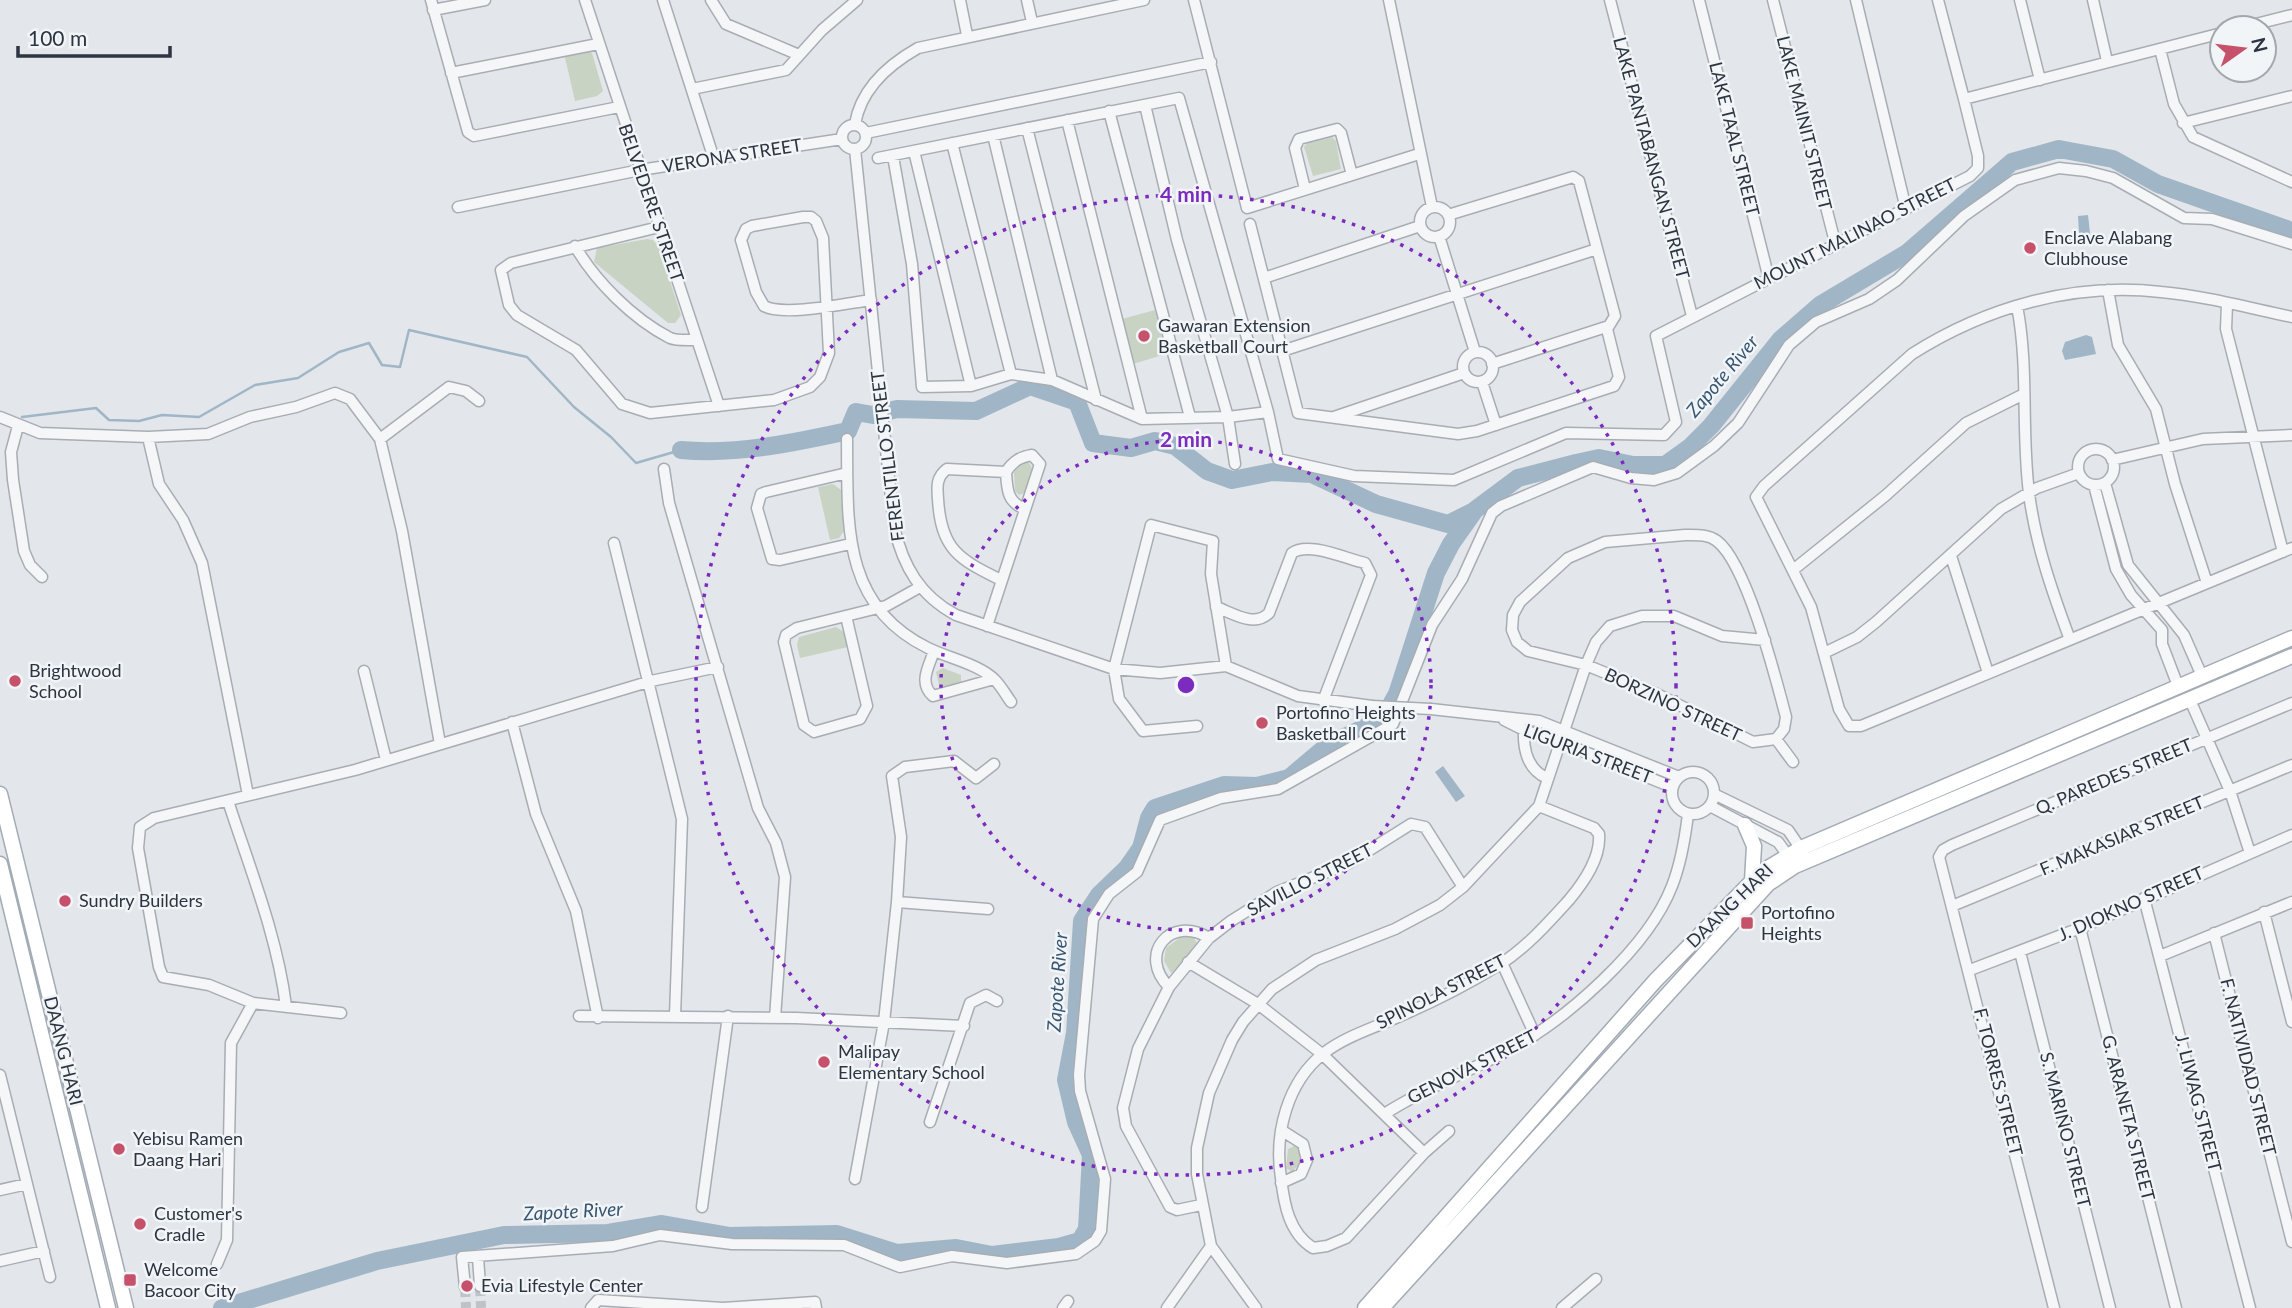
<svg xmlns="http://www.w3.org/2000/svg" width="2292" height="1308" font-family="Lato,sans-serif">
<rect width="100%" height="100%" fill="#e3e6ea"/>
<path fill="#c9d3c4" d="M588,50L592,53L603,91L597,96L575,101L564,53Z
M1332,137L1336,141L1341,169L1313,176L1304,147L1308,142Z
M647,239L653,240L659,247L681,315L675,323H668L594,262L597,248Z
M1155,310L1166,354L1133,364L1122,319Z
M1028,461L1032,468L1025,493L1019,495L1015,491L1014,473L1018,464Z
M833,484L841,490L844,531L839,538L830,540L818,487Z
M836,627L844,632L848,647L800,658L797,645L799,637Z
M943,668L961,675V684L940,689L936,672Z
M1182,936L1193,937L1197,943L1178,969L1171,973L1164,961L1166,948Z
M1294,1146L1299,1149L1301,1162L1292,1172L1286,1168L1288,1149Z"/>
<path fill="#a0b6c7" d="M2088,215L2091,242L2062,246L2061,236L2079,234L2078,216Z
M2086,335L2092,337L2096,354L2065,360L2062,351L2065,342Z
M1443,766L1465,796L1456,802L1435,772Z"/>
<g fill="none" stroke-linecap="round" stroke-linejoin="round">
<path stroke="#a0b6c7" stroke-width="2.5" d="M22,417L96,408L109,420L139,421L162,415L199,417L255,385L298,378L339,352L369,343L382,365L400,367L409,330L527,357L574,407L611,437L636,463L681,450"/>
<path stroke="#a0b6c7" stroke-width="18" d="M681,450C738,455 792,443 848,431L856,412L873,415L897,409L976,411L1030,386L1077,402L1093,443L1131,448L1155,441L1175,446L1207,471L1232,480L1272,472L1312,474L1376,504L1448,524L1472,512
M222,1308L377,1261L504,1235L608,1233L662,1224L730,1236L837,1234L897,1253L956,1248L992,1255L1059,1247L1080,1241L1087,1229L1091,1155L1076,1122L1066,1080L1075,1033L1082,921L1099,895L1127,868L1141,848L1149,818L1155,808L1224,785L1257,786L1289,778L1328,745L1383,719L1397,694L1436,573L1451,544L1475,510L1518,478L1576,463L1599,458L1633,465H1665L1690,447L1711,426L1781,339L1820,305L1907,253L2012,162L2059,149L2113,159L2158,184L2292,231"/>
<path stroke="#bec3c8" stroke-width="10" stroke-dasharray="10 5" stroke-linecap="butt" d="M480,1286L481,1308
M465,1287L466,1308"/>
<g stroke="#a8adb4" stroke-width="13">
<path id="minor" d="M431,0L468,132L474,136L619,107
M585,0L719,406
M663,0L714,159
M711,0L726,24L799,55
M960,0L967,35
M1027,0L1032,22
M1194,0L1247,208L1419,154
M1389,0L1432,207
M1610,0L1692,316
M1699,0L1769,279
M1773,0L1836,246
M1856,0L1906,209
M1938,0L1964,99
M2020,0L2040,80
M2093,0L2107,61
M433,10L485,0
M2240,28L2292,15
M2160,49L2174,104L2193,137L2292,182
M451,73L598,44
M692,89L786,70L822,30L857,0
M1145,105L1177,240L1228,417L1235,464
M1109,111L1190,417
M1067,120L1142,419
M2183,123L2292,96
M855,124C861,89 888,65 918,48L1144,0
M842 137a12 12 0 1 1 24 0a12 12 0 1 1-24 0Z
M1027,128L1096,400
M866,133L1211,62
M993,135L1052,380
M952,143L1011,374
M855,149L894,527C903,566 920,596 956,615L1114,669L1160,673L1226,666L1298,696L1372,706
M914,151L971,386
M893,156L912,264L922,387L971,386L1011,374L1052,380L1142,419L1228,417L1268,412
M878,158L1179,98L1268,412L1278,459L1354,476L1454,480L1566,433L1664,435L1676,422L1656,336L1970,176L1978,168V156L1964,99L2222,33
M1305,189L1295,148L1299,139L1337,129L1341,133L1352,175
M458,207L640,170L842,139
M1420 222a15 15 0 1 1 30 0a15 15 0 1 1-30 0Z
M1250,224L1298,413L1458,434L1477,431L1614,386L1619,377L1607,329L1615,316L1579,181L1573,177L1448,215
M659,227L511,263L501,270L509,305L517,315L576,350L622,404L650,413L774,400L810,387L820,377L829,353L823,238L816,221L811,217H803L752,226L746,229L741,240L756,292L764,306C783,317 848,303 871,300
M1439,236L1475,352
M575,246C595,281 633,319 670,338C677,341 689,340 697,340
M1264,278L1420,226
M2108,290L2118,345L2156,409L2175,484L2207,583
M2227,304L2226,329L2283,552
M2017,306C2029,367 2021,430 2029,493C2035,542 2052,591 2069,637
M2292,317C2249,308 2205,296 2161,292C2074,282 1986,307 1912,354L1764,486L1756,497L1811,607L1839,709L1849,726H1861L2292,548
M1282,351L1597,249
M1463 367a15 15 0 1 1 30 0a15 15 0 1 1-30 0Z
M1492,364L1609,326
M1482,382L1496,425
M0,417L40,433L148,437L208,434L250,417L296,407L335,393L350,399L380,439L402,531L440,744
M1334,417L1464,373
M18,426L11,452L13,480L24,551L30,565L42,577
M148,437L159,484L183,520L202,563L248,795
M380,439L449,387L466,391L479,401
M847,439C848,521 840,605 928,648C948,658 979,664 995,680C1001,686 1006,695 1011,702
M2078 467a18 18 0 1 1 36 0a18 18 0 1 1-36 0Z
M2112,460L2203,439L2292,435
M664,469L669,503L758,808L776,843L785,877L775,1018
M1006,472C1007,489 1007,502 1025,509
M847,473L766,492L761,494L757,508L772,559L780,560L850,544
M2105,483L2128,565L2184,635L2202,676
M2094,485L2116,569L2131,595L2162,630V644L2178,686
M1685,535C1696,535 1708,534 1717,541C1747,564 1776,679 1786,717L1784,729L1776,739L1753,742L1657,694L1586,665L1528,651L1517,642L1512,630L1513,615L1520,602L1568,558L1605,542Z
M614,543L682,819L675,1016
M1951,556L1988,673
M1793,570L1885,496L1966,423L2024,394
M1001,580C958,559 941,549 938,499C937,487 936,477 947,469L1006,472
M1216,607C1233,613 1254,628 1269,613L1292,553C1309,541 1346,559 1365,563L1371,575L1323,701
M846,616L867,706L860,719L814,732L804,725L784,642L786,635L797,628L886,606L920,587
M987,626L1040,464L1032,455C1020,457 1013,461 1006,472
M934,651C929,666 918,683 933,696L994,679
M1824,653L1857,637L1876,622L2001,509L2037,488L2079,473
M364,671L386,760
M2190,700L2230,791L2250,853
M1431,709L1539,721L1679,777
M1504,720L1524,730L1560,742L1672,787
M512,722L536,814L576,911L598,1018
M1197,726L1143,731L1119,699L1114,669L1151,525L1213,541L1211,574L1226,666
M1524,730C1523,750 1528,770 1547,778
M1776,739L1793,762
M1672 793a21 21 0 1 1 42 0a21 21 0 1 1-42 0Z
M1714,794L1788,830L1803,852
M228,801C250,869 277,935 286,1006
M1710,806L1778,842L1792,861
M2144,898L2250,1308
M897,902L988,909
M1952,906L2292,765
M2264,912L2292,1022
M2080,928L2176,1308
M2214,933L2292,1242
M2020,952L2110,1308
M2160,956L2292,902
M1188,962L1258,1004L1322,1054L1424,1153
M1502,963L1535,1035
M1970,970L2080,928L2292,835
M1169,987C1137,955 1170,914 1209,938
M253,1003L209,985L163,977L159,967L138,848L140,827L154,818L355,770L651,681L718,667
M579,1016L796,1018L964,1026
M0,1075L50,1277
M1386,1113C1425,1088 1468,1072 1509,1050C1566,1020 1648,948 1672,886C1681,863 1685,839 1688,814
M930,1122L970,1003L986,995L997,1001
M1281,1130L1303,1144L1307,1160L1301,1174L1281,1183
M1449,1131L1424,1153L1346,1238L1327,1246L1313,1248C1289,1233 1284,1204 1281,1178C1274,1134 1287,1082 1324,1053C1346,1036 1374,1028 1400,1016C1433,1002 1468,984 1499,965C1526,948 1548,923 1569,900C1584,882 1601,858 1599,834L1594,828L1539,806
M855,1179L884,1022L897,902L901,837L892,776L905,767L954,761L976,778L994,764
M0,1190L27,1184
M1201,1205L1177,1210L1170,1207L1126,1126L1123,1108L1138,1049L1169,987L1209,938L1231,921L1277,892L1349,863L1411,824L1425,827L1463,887
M702,1207L728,1016
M478,1257L480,1286
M0,1261L44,1251
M217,1264L227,1240L231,1043L253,1003L341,1013
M465,1287L462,1257L613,1246L660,1235L732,1244L844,1245L900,1267L952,1256L1007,1263L1076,1254L1095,1241L1101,1231L1105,1179L1080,1091L1079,1075L1093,919L1109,894L1137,872L1160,820L1221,798L1278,789L1393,724L1432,625L1462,579L1492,513L1501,506L1593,467L1631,478L1654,480L1677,473L1714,446L1738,423L1789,345L1816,322L1869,299L1897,280L1964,216L2015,180L2059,168L2086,171L2113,178L2184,218L2212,219L2292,244
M591,1308L598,1300L723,1308L815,1302L816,1308
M1063,1308L1068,1301
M1167,1308L1211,1246
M1256,1308L1211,1246L1197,1174V1148L1209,1093L1232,1040L1243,1022L1272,989L1316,960L1395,929L1440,905L1463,887L1539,806L1586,665L1596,642L1610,626L1642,616H1674L1722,636L1765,640
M1562,1308L1596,1279
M2054,1308L1939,857L1943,850L1952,845L2292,703"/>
</g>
<g stroke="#a3abb5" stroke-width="17">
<path id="major" d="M0,794L126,1308
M1745,825L1754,846L1752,881
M0,864L108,1308
M1365,1308L1655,981L1761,872L1801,848L2292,638
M1382,1308L1768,884L1795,866L2292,656"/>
</g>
<use href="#minor" stroke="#f5f6f8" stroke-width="10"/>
<use href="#major" stroke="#fff" stroke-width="14"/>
<g stroke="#a8adb4" stroke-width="13" stroke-linecap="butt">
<path id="minor-bridge" d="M1372,706L1431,709"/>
</g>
<use href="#minor-bridge" stroke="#f5f6f8" stroke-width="10"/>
</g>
<g fill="none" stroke="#7b2cbf" stroke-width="3.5" stroke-dasharray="3.5 7">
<circle cx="1186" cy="685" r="245"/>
<circle cx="1186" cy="685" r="490"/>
</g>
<g fill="#c5516a" stroke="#f2f5f7" stroke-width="2.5">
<circle cx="2030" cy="248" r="7"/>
<circle cx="1144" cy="336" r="7"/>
<circle cx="15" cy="681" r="7"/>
<circle cx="1262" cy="723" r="7"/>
<circle cx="65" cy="901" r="7"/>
<rect x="1740" y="916" width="14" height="14" rx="3.5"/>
<circle cx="824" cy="1062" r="7"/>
<circle cx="119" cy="1149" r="7"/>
<circle cx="140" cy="1224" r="7"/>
<rect x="123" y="1273" width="14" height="14" rx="3.5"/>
<circle cx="467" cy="1286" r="7"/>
</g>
<g text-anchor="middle" stroke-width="5" stroke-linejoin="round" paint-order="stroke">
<g font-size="18" fill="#2c3541" stroke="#f2f5f7">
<text transform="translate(1804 123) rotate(76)" y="6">LAKE MAINIT STREET</text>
<text transform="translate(1734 139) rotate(76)" y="6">LAKE TAAL STREET</text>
<text transform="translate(732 156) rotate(-9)" y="6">VERONA STREET</text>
<text transform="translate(1651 158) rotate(75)" y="6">LAKE PANTABANGAN STREET</text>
<text transform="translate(651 203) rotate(71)" y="6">BELVEDERE STREET</text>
<text transform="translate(1855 234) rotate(-27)" y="6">MOUNT MALINAO STREET</text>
<text transform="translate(888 456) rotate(-97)" y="6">FERENTILLO STREET</text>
<text transform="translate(1673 705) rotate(25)" y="6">BORZINO STREET</text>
<text transform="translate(1588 754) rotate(21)" y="6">LIGURIA STREET</text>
<text transform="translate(2114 777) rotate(-23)" y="6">Q. PAREDES STREET</text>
<text transform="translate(2122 836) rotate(-23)" y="6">F. MAKASIAR STREET</text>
<text transform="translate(1310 880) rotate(-27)" y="6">SAVILLO STREET</text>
<text transform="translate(2131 904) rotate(-24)" y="6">J. DIOKNO STREET</text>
<text transform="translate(1730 906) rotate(-44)" y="6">DAANG HARI</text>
<text transform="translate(1441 992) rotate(-27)" y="6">SPINOLA STREET</text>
<text transform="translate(63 1051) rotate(76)" y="6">DAANG HARI</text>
<text transform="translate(1472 1067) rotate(-27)" y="6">GENOVA STREET</text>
<text transform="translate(2248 1067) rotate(76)" y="6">F. NATIVIDAD STREET</text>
<text transform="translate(1998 1082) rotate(76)" y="6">F. TORRES STREET</text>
<text transform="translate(2198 1103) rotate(76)" y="6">J. LIWAG STREET</text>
<text transform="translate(2128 1118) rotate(76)" y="6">G. ARANETA STREET</text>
<text transform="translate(2065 1130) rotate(76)" y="6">S. MARIÑO STREET</text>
</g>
<g font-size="18" fill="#2c3541" stroke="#f2f5f7" text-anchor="start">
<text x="2044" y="244">Enclave Alabang<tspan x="2044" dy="21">Clubhouse</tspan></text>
<text x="1158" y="332">Gawaran Extension<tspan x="1158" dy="21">Basketball Court</tspan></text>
<text x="29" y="677">Brightwood<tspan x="29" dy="21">School</tspan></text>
<text x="1276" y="719">Portofino Heights<tspan x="1276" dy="21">Basketball Court</tspan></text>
<text x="79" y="907">Sundry Builders</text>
<text x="1761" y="919">Portofino<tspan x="1761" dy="21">Heights</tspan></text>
<text x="838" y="1058">Malipay<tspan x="838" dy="21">Elementary School</tspan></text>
<text x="133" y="1145">Yebisu Ramen<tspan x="133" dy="21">Daang Hari</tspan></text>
<text x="154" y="1220">Customer's<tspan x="154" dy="21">Cradle</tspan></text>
<text x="144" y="1276">Welcome<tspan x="144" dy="21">Bacoor City</tspan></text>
<text x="481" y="1292">Evia Lifestyle Center</text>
</g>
<g font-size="19" font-style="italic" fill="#385672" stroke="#f2f5f7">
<text transform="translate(1722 376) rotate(-50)" y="7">Zapote River</text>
<text transform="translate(1057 982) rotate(-86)" y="7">Zapote River</text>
<text transform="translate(573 1211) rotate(-3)" y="7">Zapote River</text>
</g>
</g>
<circle cx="1186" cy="685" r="10" fill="#7b2cbf" stroke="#f2f5f7" stroke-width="3.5"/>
<g font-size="21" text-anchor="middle" font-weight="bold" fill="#7b2cbf" stroke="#f2f5f7" stroke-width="5" stroke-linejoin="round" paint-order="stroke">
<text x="1186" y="202">4 min</text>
<text x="1186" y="447">2 min</text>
</g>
<g transform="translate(2243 49) rotate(76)"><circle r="33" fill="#f2f5f7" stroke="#a3a8ae" stroke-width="2"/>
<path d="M0-5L12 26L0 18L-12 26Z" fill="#c5516a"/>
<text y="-10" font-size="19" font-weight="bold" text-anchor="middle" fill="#2c3541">N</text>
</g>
<path d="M18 46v10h152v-10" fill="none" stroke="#2c3541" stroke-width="3.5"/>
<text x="28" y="46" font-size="21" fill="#2c3541" stroke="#f2f5f7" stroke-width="5" paint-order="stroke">100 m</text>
</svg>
